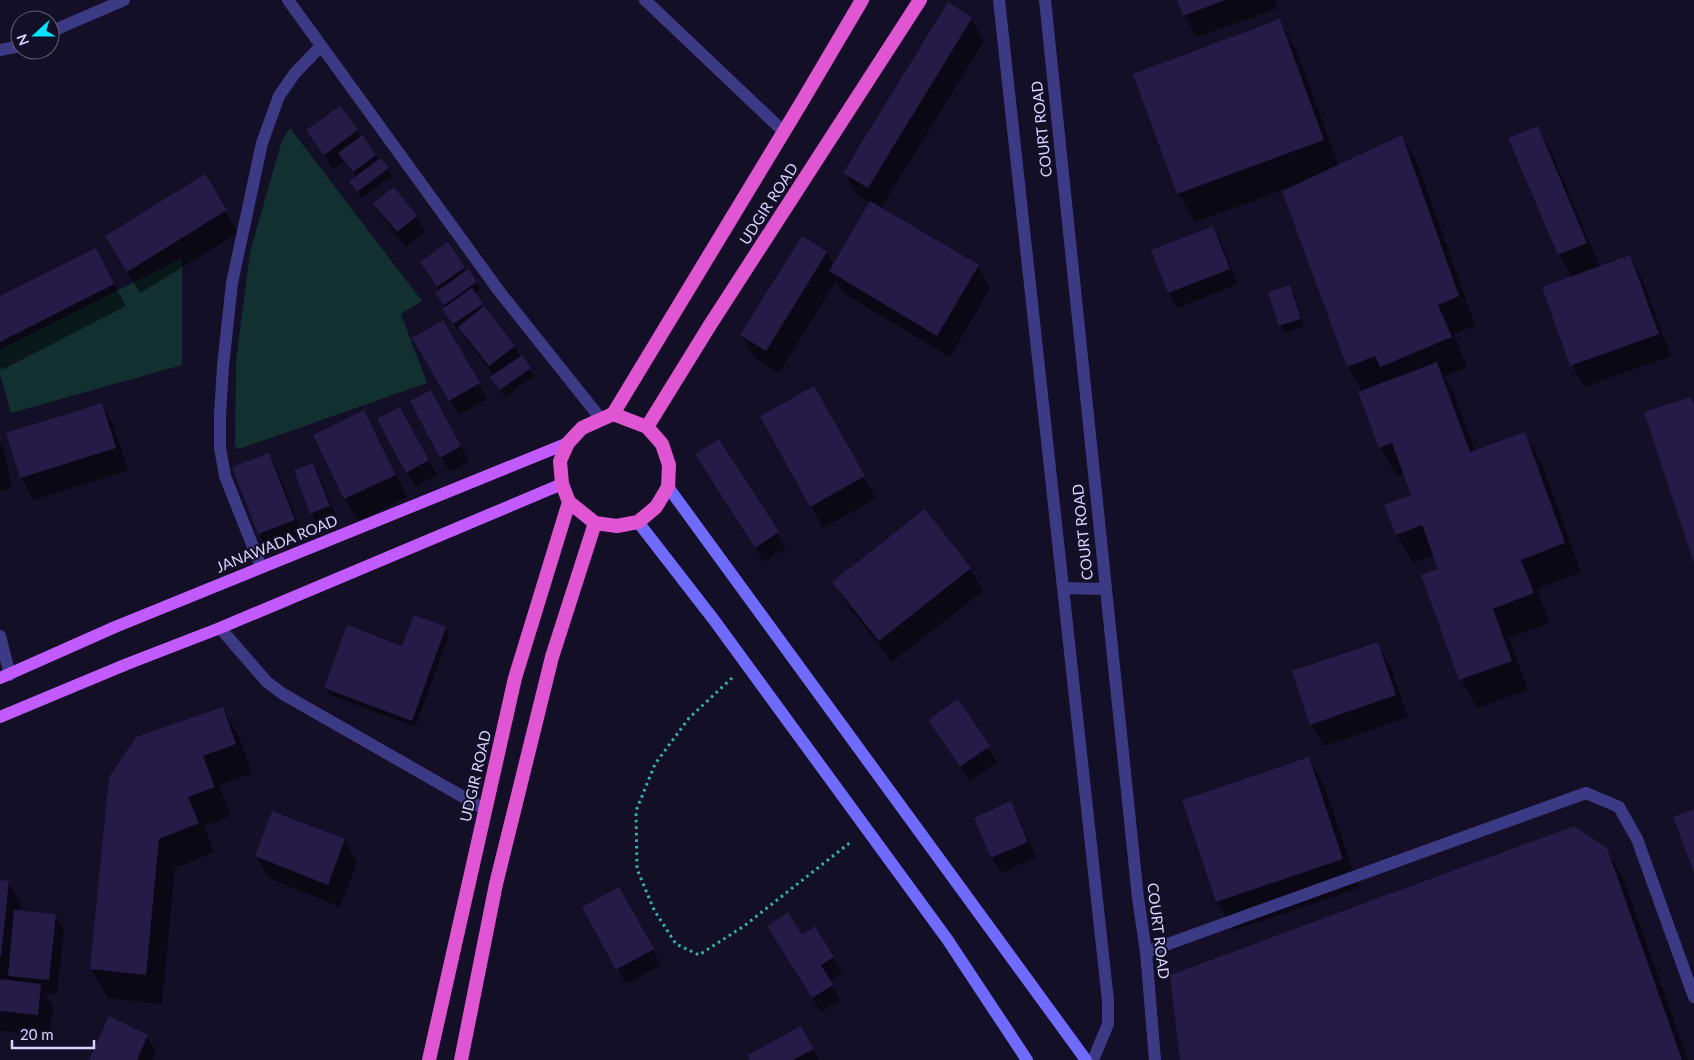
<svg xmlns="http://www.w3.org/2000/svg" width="1694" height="1060" font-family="Lato,sans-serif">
<rect width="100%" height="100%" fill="#130f26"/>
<path fill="#12302f" d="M290,128L422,301L401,314L427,383L239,449L235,446L236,362L250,252L282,140Z
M182,258V365L11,413L0,375V350Z"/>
<path fill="#0007" d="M1179,0H1275L1278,8L1197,37L1184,15Z
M971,19L984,41L881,208L978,266L990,288L950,357L843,293L836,281L779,373L755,358L742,335L802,238L827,253L834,266L870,203L857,195L845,173Z
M1280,21L1296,50L1339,166L1402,137L1418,165L1475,325L1454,334L1467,367L1444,376L1453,392L1475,451L1524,433L1541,462L1581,572L1537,589L1550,623L1509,638L1528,690L1477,708L1461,679L1423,576L1440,570L1434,555L1413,563L1397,535L1413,495L1405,473L1397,476L1380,447L1362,391L1348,367L1283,190L1195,222L1178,193Z
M1537,127L1550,149L1600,267L1630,256L1642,279L1671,356L1584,387L1572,365V277L1559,254Z
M308,130L357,131L379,161L388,169L392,176L362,198L355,189L357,177L345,161L333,169Z
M204,176L238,233L140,293L119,259Z
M375,203L416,216L425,231L406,247L383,218Z
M1213,227L1221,242L1238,284L1177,308L1169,293Z
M95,249L126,306L2,370L0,367V298Z
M464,267L480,289L474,294L483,308L514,346L534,376L505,397L496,384L494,376L468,342L460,328L458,330L448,316L446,308L441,300L440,291L430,277Z
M1290,286L1294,293L1304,326L1285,333L1281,326L1270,293Z
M443,322L487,399L459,415L414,338Z
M102,404L114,427L128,470L34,500L22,478L8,433Z
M439,406L469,461L450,472L441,457Z
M827,410L876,499L823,528L811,506Z
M364,412L377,434L407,497L358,521L345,499L314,436Z
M409,423L437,475L416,487L407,472Z
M719,441L786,548L764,562L705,470Z
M0,443L4,451L12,488L0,491Z
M269,455L277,469L303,535L267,548L259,534L234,468Z
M313,464L321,479L338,521L320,528L311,513Z
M925,511L970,569L983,591L892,662L847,604L834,582Z
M445,628L449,635L415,727L330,695L326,688L403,647Z
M1377,643L1390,665L1408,717L1324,746L1311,724Z
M957,701L997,762L970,781L938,735Z
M223,708L239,737L252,773L219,785L231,816L204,826L214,852L175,868L162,1004L108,998L91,969Z
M1309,759L1325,788L1359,888L1234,930L1217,901Z
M1010,803L1019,818L1036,857L1001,873L992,858L975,818Z
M273,812L345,840L357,863L340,907L269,878L256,856Z
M1606,849L1623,878L1688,1060H1181Z
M0,881L8,882L21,904L20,912L55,915L64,930L57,994L45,993L53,1007L50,1036L0,1031Z
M618,889L661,965L626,984L584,908Z
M801,936L833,957L842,972L829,981L840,1000L821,1012L777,941Z
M147,1036L156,1051L152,1060H90Z
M809,1042L819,1060H752Z"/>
<path fill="#241b47" d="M1177,0H1225L1183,16Z
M948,2L972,18L868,188L843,173Z
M1280,19L1324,140L1177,194L1133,74Z
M340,106L358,130L324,155L306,130Z
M1538,126L1587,243L1558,255L1508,138Z
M362,135L376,155L353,172L338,153Z
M1402,135L1459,296L1438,305L1452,337L1380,367L1375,356L1347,367L1282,191Z
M381,158L389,168L357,192L349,181Z
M205,174L227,210L127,272L105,236Z
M394,187L417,216L397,232L373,203Z
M870,201L979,265L937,336L829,271Z
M1213,226L1230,269L1168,293L1151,250Z
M802,236L827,252L766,351L740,335Z
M448,242L465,267L437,287L420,262Z
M96,248L114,284L0,342V296Z
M1630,255L1659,334L1570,366L1542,287Z
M468,269L477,282L444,305L435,293Z
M1290,285L1301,319L1279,326L1268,292Z
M472,288L483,304L453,324L442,309Z
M484,306L515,346L489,366L458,327Z
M443,320L480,383L449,401L412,338Z
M522,355L531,368L500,390L490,377Z
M1437,362L1470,452L1525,432L1565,543L1521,560L1534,593L1493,609L1512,661L1459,680L1421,575L1438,569L1422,525L1396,535L1384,505L1411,495L1392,443L1379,448L1358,392Z
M814,386L865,476L810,507L760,416Z
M431,390L461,446L440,458L410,401Z
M1691,397L1694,406V563L1644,412Z
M102,403L116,448L20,478L6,433Z
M400,407L429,460L406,473L377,419Z
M364,410L396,475L344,499L313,435Z
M719,439L779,532L755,548L695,454Z
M269,453L295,520L258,534L232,467Z
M313,463L330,506L310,514L294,470Z
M925,509L971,568L879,641L832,582Z
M414,615L446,627L412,721L324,688L347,625L402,646Z
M1378,642L1396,695L1310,725L1292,671Z
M958,699L990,746L960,767L928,720Z
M223,707L236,744L203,756L215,787L188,797L199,823L159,839L146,975L90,969L109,777L136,737Z
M1309,757L1343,859L1216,902L1182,800Z
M1011,801L1028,842L991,858L974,818Z
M1694,809V872L1673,817Z
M272,811L345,839L328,885L255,856Z
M1574,826L1607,848L1682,1060H1180L1170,975Z
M0,880L9,881L1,957H0Z
M619,887L654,949L616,970L582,907Z
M14,910L56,914L49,980L8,976Z
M788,912L802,935L815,926L834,957L821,965L833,985L812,998L767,926Z
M0,979L41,984L38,1015L0,1011Z
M109,1016L148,1035L137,1060H89Z
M801,1026L814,1049L793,1060H750L748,1055Z"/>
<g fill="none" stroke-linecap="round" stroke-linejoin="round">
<path stroke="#2fb8b0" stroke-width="3" stroke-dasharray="2.5 4" stroke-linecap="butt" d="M732,678L689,718L655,764L636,811L637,869L654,910L676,944L699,955L744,926L852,841"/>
<path stroke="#3d3a85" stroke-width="12" d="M645,0L784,132
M50,32L124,0
M0,50L20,46
M261,567L225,476L220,448V415L223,366L232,283L262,143L279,96L295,73L321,46
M220,628L267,682L283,694L486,810
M0,636L10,675
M1146,952L1586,793L1619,807L1637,839L1694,997"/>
<path stroke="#3d3a85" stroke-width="12" d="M288,0L499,291L601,419
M999,0L1108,1001V1024L1093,1060
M1045,0L1138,898L1146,952L1155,1060
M1063,588L1106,589"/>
<path stroke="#6f6bff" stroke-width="12" d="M668,487L1086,1060
M638,522L714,620L947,939L1027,1060"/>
<path stroke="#c25bff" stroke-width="12" d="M0,678L115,627L568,443
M0,717L127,664L220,628L562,484"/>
<path stroke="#e055d1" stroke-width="14" d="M613,414L800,105L862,0
M613,414L647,427L662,444L669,465L668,487L656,507L638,522L617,526L595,523L569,502L562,484L560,461L568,443L582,428Z
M647,427L710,325L920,0
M429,1060L515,678L569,502
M461,1060L496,884L552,657L595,523"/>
</g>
<g text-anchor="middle" stroke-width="4" stroke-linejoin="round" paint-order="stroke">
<g font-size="15" fill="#d9d4ff" stroke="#130f26">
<text transform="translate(1042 129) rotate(-96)" y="5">COURT ROAD</text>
<text transform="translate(769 204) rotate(-57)" y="5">UDGIR ROAD</text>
<text transform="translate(1083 532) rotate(-96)" y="5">COURT ROAD</text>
<text transform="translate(277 544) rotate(-22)" y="5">JANAWADA ROAD</text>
<text transform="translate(476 776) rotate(-77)" y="5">UDGIR ROAD</text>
<text transform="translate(1158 931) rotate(83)" y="5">COURT ROAD</text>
</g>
</g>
<g transform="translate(35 35) rotate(249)"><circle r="24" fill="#130f26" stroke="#625e7d"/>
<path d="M0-4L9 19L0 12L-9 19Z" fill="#00e5ff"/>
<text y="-8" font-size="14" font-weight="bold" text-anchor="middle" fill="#d9d4ff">N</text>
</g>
<path d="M12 1040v8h82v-8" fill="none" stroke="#d9d4ff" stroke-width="2.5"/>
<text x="20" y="1040" font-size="15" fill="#d9d4ff" stroke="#130f26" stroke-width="4" paint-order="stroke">20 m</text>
</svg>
